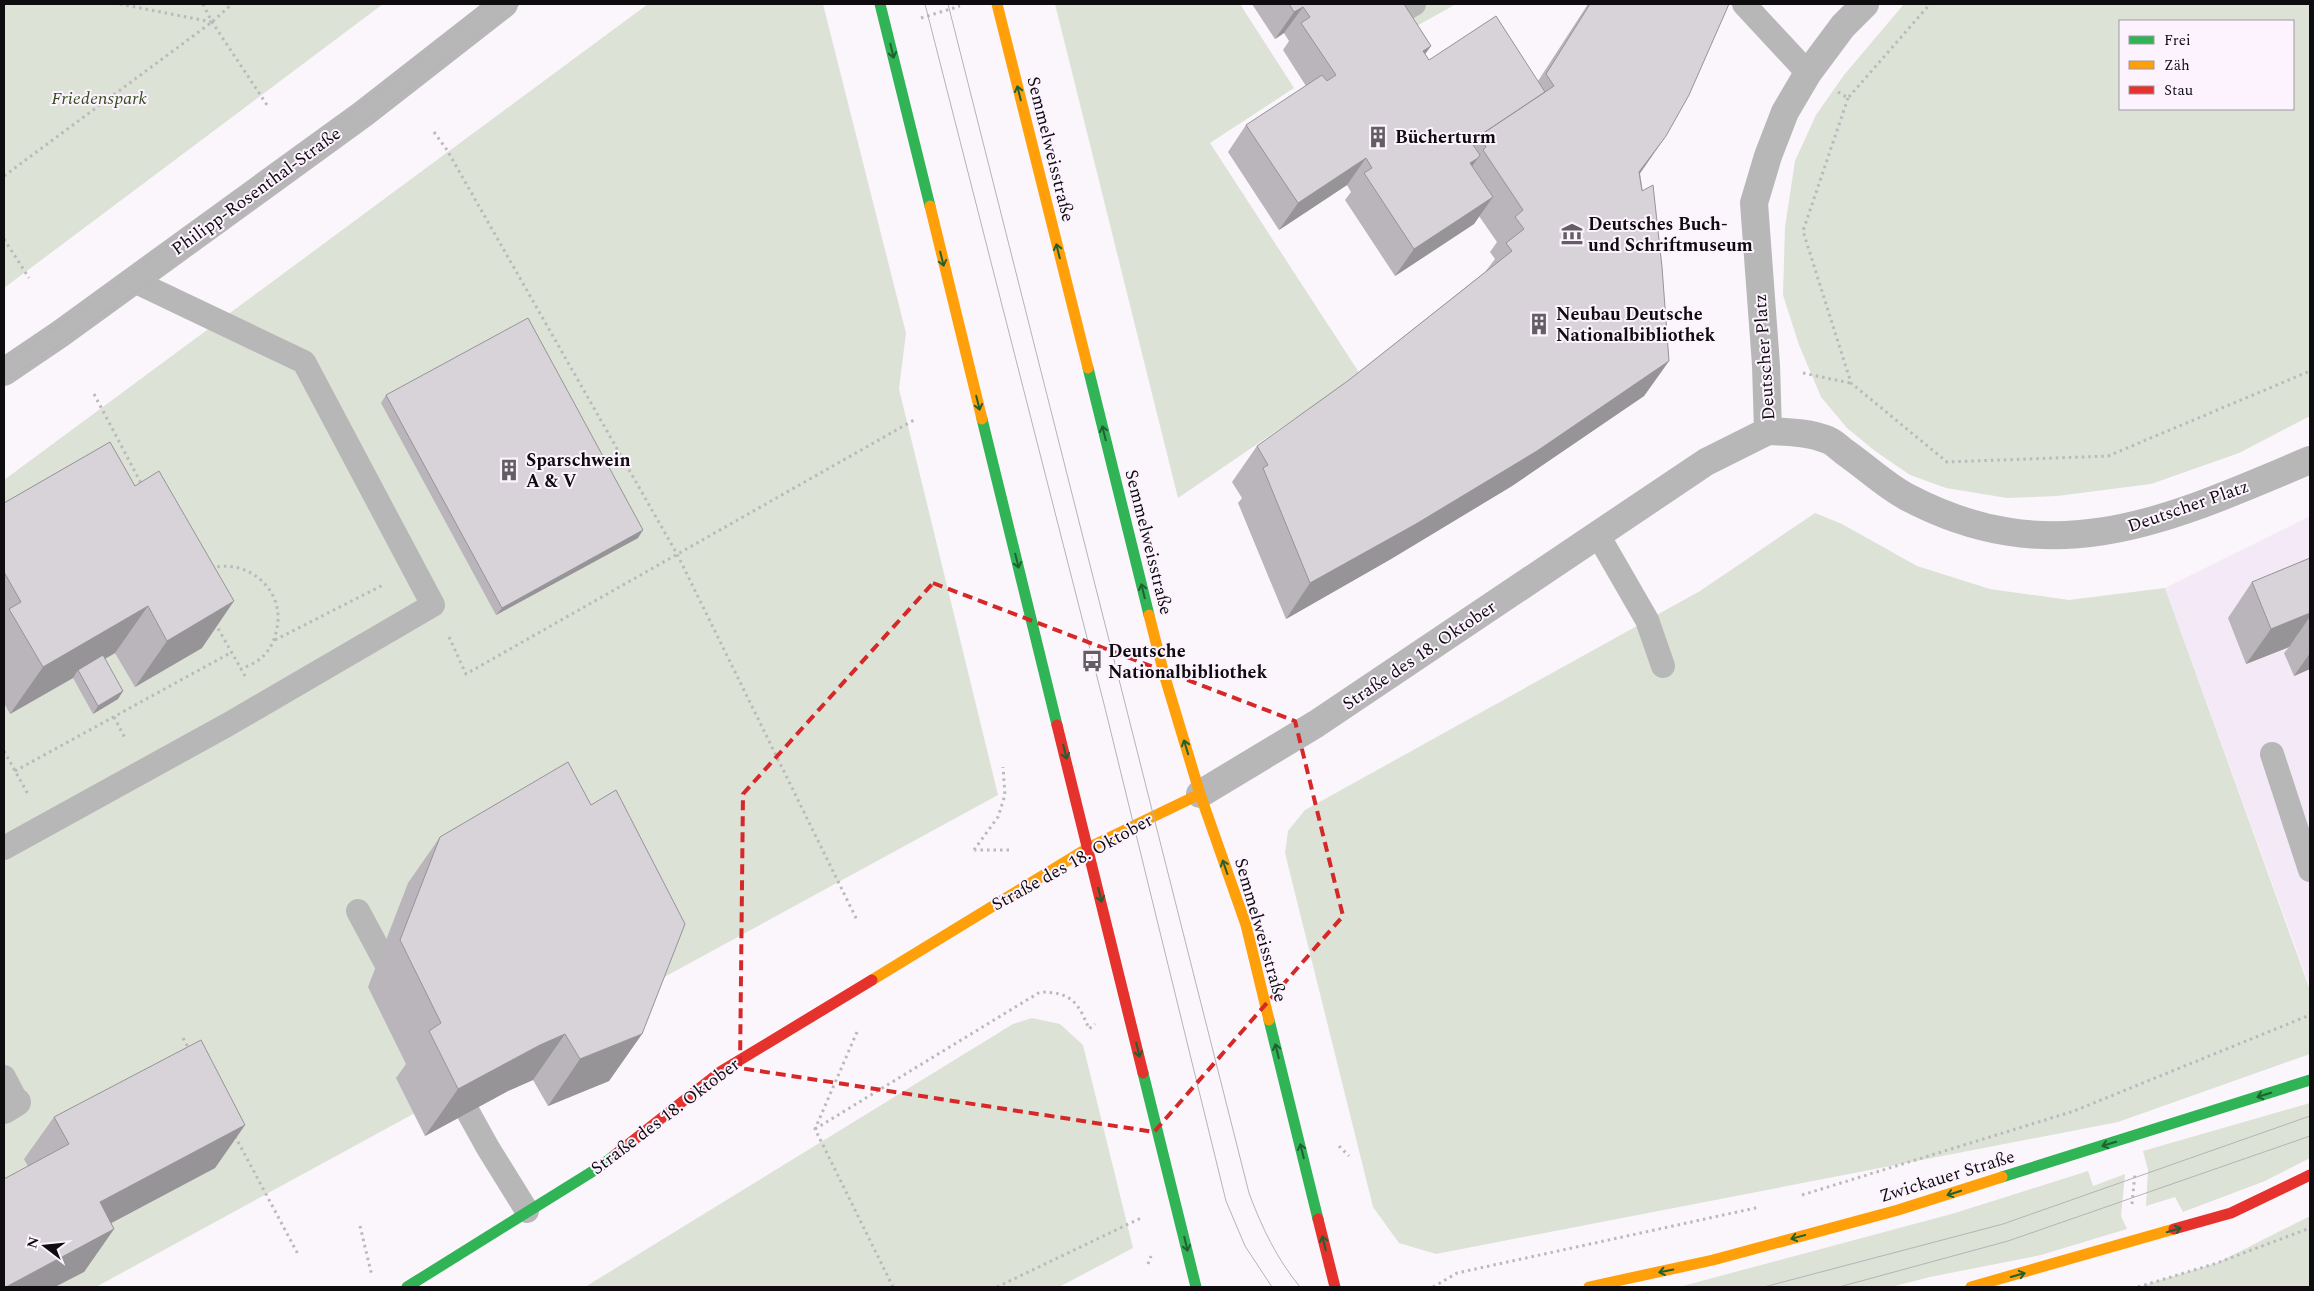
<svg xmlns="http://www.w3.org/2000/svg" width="2314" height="1291" font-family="Spectral,serif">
<rect width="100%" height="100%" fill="#fbf6fc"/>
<path fill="#f4e9f6" d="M2310,516V987L2165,588Z"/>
<path fill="#dde2d7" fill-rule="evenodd" d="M4,4H383L4,288Z
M648,4H823L906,333L899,389L998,795L96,1287H4V480Z
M1055,4H1240L1294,88L1210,143L1360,374L1178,498Z
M1375,4H1456L1397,37Z
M1904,4H2310V416L2239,453L2151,484L2057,496L2007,498L1946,488L1910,475L1875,451L1847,428L1821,397L1799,345L1783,295L1785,227L1795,161L1816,115L1844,75ZM2293,21V109H2120V21Z
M1815,513L1842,524L1917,566L1990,589L2069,600L2165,588L2310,990V1054L2118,1122L1436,1254L1399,1243L1373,1207L1285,853L1288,831L1305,810L1700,591Z
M1032,1018L1060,1024L1083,1045L1133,1248L1059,1287H585L1013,1024Z
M2310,1103V1158L2265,1181L2183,1212L2175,1197L2146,1206L2148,1170L2143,1151Z
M2088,1171L2093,1186L2125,1174L2121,1216L2127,1229L2041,1255L1930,1277L1891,1287H1679L1955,1213Z
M2310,1216V1287H2138L2217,1263Z"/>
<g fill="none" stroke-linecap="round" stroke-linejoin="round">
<path stroke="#bab9bb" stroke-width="3" stroke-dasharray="2.5 4" stroke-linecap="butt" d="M120,4L212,22
M203,4L212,22L267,105
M921,18L960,6
M1838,92L1848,98L1930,4
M1848,98L1803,231L1851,383L1947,462L2108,456L2310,371
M434,132L447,150L677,554L857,920
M4,176L212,22L232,4
M4,239L29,278
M1803,373L1850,383
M94,394L142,485
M211,568C248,558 285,590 277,628C275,639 270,651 261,658C256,663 247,666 241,669
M215,623L245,676
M449,637L466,674L914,420
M275,640L383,585
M114,717L126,740
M4,751L29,796
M15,771L232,652
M974,850H1013
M974,850L998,817L1005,795L1003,767
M857,1032L815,1129L893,1287
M183,1038L189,1049
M815,1129L1040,992C1070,992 1078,1001 1089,1029L1095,1024
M235,1136L299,1256
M1339,1146L1349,1156
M1802,1195L2074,1111L2310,1015
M2132,1204L2135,1173
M360,1226L372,1276
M1148,1264L1151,1256
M997,1287L1141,1218
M1433,1287L1457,1273L1760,1207
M2138,1287L2217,1263L2310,1228"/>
<path stroke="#b8b7b7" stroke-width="24" d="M1405,4L1407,8L1414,4
M1744,4L1808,73
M1598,535L1647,620L1663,666
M2272,754L2310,870
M4,848L227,725L433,605L304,362L134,281
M358,911L396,982
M4,1077L17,1102
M453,1085L488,1148L527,1211"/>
<path stroke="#b8b7b7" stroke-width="28" d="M4,372L60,334L363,114L504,4
M1768,431C1788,432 1809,432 1828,440C1834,442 1840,449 1846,453C1866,467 1886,486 1907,497C2055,575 2170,519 2310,460
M1768,431L1766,365L1754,203L1768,156L1785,112L1808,73L1843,26L1865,4
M1200,794L1316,724L1706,462L1768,431
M4,1110L17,1102"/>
<path stroke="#30b455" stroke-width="11" d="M880,4L930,206
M1088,368L1149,615
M982,419L1057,725
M1269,1020L1318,1219
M1143,1073L1196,1287
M2002,1177L2310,1080
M407,1287L598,1168L616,1154"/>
<path stroke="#ff9f0a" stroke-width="11" d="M997,4L1088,368
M930,206L982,419
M1149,615L1164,674L1200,794L1246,925L1269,1020
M872,980L1088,848L1200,794
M1589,1287L1713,1260L1898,1210L2002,1177
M1971,1287L2174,1229"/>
<path stroke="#e5322d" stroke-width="11" d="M1057,725L1143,1073
M616,1154L720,1072L872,980
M1318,1219L1335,1287
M2174,1229L2231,1213L2310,1175"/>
<path stroke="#b5b3b6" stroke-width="1" d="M925,4L1105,708L1226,1201L1245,1246L1272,1287
M948,4L1249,1193C1262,1228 1277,1259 1300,1287
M4,362L56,327L356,108L488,4
M4,382C181,264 351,134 520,4
M1764,1287L2003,1224L2310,1116
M1839,1287L2008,1241L2310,1136"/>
</g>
<path fill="#b9b5ba" d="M1252,4H1404L1431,46L1425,54L1429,60L1538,81L1588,4H1729L1640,173L1669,361L1644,396L1512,486L1391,559L1286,619L1238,503L1242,498L1232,482L1257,446L1349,380L1485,272L1495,259L1490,252L1497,242L1479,216L1474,224L1395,276L1345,200L1351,192L1347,185L1279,230L1228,152L1246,125L1306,86L1283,50L1289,41L1284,33L1275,39Z
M386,395L638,538L496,615L381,403Z
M110,442L202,648L135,687L115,653L105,659L123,691L118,699L93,714L73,678L10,714L4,703V503Z
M2310,558V669L2294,676L2284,653L2289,647L2246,664L2228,618L2252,582Z
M440,837L642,1034L609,1081L548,1106L533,1080L508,1091L425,1136L396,1078L406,1064L368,987L408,883Z
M54,1117L245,1125L215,1168L111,1223L114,1229L84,1272L24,1159Z"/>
<path fill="#969497" d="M1303,7L1284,33L1275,39L1294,12Z
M1431,46L1412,72L1423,51Z
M1666,136L1641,172L1615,207L1639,172Z
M1366,158L1347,185L1279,230L1298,203Z
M1478,158L1459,184L1470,163Z
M1493,197L1474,224L1395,276L1414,249Z
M1669,361L1644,396L1512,486L1391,559L1286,619L1310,583Z
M643,530L638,538L496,615L502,608Z
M234,601L202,648L135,687L167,641Z
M148,606L115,653L80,673L78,670L73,678L10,714L43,667Z
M2310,613V617L2309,618L2289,647L2246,664L2271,629Z
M2310,653V669L2294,676Z
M123,691L118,699L93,714L98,706Z
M565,1034L533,1080L508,1091L425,1136L458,1089L540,1045Z
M642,1034L609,1081L548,1106L580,1059Z
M245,1125L215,1168L70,1245L100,1202Z
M114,1229L84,1272L55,1287H6Z"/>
<path fill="#d7d3d8" stroke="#969497" d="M1289,4H1404L1431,46L1423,51L1429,60L1496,16L1545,92L1479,136L1473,145L1480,155L1478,158L1470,163L1493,197L1414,249L1364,173L1372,168L1366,158L1298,203L1246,125L1322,75L1327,81L1336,75L1301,23L1310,17L1303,7L1294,12Z
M1590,4H1729L1689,95L1666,136L1639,172L1642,191L1653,185L1662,267L1669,361L1537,451L1416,524L1310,583L1263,468L1268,465L1257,446L1349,380L1512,251L1506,243L1524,229L1515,217L1523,210L1483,150L1486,147L1479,136L1554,86L1546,74Z
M528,318L643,530L502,608L386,395Z
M110,442L135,486L159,471L234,601L167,641L148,606L43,667L9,609L21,602L4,572V503Z
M2310,558V613L2271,629L2252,582Z
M103,655L123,691L98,706L78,670Z
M568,762L591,805L616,790L685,924L642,1034L580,1059L565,1034L540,1045L458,1089L429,1031L441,1023L400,940L440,837Z
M201,1040L245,1125L100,1202L114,1229L6,1287H4V1179L69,1144L54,1117Z"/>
<defs><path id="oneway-shaft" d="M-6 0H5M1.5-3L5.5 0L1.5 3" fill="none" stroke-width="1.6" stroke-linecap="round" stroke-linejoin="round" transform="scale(1.25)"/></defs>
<g stroke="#206032">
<use href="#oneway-shaft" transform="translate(892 51) rotate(77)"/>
<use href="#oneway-shaft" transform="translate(1019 93) rotate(-104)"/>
<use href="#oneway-shaft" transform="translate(1058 251) rotate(-104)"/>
<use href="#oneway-shaft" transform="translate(942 259) rotate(76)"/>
<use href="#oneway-shaft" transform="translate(978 403) rotate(76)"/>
<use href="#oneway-shaft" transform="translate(1104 433) rotate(-104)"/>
<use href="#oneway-shaft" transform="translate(1017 561) rotate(76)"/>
<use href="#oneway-shaft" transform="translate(1143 591) rotate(-104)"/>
<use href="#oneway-shaft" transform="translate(1186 747) rotate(-107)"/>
<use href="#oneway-shaft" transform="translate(1065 752) rotate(76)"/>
<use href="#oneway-shaft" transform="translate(1225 867) rotate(-109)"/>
<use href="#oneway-shaft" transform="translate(1100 895) rotate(76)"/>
<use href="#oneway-shaft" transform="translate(1138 1050) rotate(76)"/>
<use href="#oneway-shaft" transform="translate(1277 1051) rotate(-104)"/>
<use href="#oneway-shaft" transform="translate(2264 1095) rotate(163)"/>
<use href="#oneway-shaft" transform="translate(2109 1144) rotate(163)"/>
<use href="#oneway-shaft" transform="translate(1302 1151) rotate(-104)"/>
<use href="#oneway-shaft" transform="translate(1954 1193) rotate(162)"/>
<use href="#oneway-shaft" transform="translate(2174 1230) rotate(-17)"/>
<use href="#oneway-shaft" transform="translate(1798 1237) rotate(165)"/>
<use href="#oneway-shaft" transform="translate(1324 1243) rotate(-104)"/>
<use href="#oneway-shaft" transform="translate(1186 1244) rotate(76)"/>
<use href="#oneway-shaft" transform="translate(1666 1271) rotate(168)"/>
<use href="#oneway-shaft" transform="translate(2018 1275) rotate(-16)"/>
</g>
<path fill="none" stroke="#d62828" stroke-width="4" stroke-dasharray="10 6" stroke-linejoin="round" d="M933,583L1295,721L1343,916L1154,1132L740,1068L743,794Z"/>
<defs>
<g id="building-bare" transform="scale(1.725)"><path d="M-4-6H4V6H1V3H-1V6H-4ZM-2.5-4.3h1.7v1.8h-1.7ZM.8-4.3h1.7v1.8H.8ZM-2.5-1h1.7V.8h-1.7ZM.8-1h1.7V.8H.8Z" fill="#625e63" stroke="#fdf3ff" stroke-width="2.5" paint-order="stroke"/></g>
<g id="museum-bare" transform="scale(1.725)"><path d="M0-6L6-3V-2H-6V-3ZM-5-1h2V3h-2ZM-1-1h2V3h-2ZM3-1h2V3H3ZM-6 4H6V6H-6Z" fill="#625e63" stroke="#fdf3ff" stroke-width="2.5" paint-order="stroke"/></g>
<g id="bus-bare" transform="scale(1.725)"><path d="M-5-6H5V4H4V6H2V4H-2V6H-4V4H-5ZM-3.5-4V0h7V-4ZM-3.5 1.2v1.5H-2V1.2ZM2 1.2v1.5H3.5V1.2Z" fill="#625e63" stroke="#fdf3ff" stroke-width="2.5" paint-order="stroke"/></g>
</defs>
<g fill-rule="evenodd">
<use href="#building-bare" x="1378" y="137"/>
<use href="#museum-bare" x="1572" y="234"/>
<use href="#building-bare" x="1539" y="324"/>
<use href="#building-bare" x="509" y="470"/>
<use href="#bus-bare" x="1092" y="661"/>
</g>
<g text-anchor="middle" stroke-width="4" stroke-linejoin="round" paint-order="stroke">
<g font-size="18" font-style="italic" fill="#354d1c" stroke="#fdf3ff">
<text x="99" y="104">Friedenspark</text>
</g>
<g font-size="18" font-weight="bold" fill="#0f0c10" stroke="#fdf3ff" text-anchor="start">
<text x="1395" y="143">Bücherturm</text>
<text x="1588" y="230">Deutsches Buch-<tspan x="1588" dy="21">und Schriftmuseum</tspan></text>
<text x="1556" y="320">Neubau Deutsche<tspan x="1556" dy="21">Nationalbibliothek</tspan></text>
<text x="526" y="466">Sparschwein<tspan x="526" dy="21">A &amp; V</tspan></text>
<text x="1108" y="657">Deutsche<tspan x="1108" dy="21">Nationalbibliothek</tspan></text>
</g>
<g font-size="18" fill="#0f0c10" stroke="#fdf3ff">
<text transform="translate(1051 149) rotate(76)" y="6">Semmelweisstraße</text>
<text transform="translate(256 191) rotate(-36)" y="6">Philipp-Rosenthal-Straße</text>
<text transform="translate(1764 357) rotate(-94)" y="6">Deutscher Platz</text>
<text transform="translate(2188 506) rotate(-19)" y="6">Deutscher Platz</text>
<text transform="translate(1149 542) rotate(76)" y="6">Semmelweisstraße</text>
<text transform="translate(1419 655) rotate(-34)" y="6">Straße des 18. Oktober</text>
<text transform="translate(1072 862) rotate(-29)" y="6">Straße des 18. Oktober</text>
<text transform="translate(1261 930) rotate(74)" y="6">Semmelweisstraße</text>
<text transform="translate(665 1116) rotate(-37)" y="6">Straße des 18. Oktober</text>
<text transform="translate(1947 1176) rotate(-17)" y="6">Zwickauer Straße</text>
</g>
</g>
<rect width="2314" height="1291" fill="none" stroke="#0f0c10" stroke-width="10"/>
<rect x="2119" y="20" width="175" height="90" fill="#fdf3ff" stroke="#9e979f"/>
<rect x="2129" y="36" width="25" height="8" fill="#30b455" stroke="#9e979f"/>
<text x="2164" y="45" font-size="15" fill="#0f0c10">Frei</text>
<rect x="2129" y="61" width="25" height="8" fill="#ff9f0a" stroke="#9e979f"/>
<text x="2164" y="70" font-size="15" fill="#0f0c10">Zäh</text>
<rect x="2129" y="86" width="25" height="8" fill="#e5322d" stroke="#9e979f"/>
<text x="2164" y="95" font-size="15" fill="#0f0c10">Stau</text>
<g transform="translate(45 1246) rotate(286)" stroke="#fdf3ff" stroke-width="4" paint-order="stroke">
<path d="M0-4L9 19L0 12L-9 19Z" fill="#0f0c10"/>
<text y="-8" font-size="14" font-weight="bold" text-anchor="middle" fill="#0f0c10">N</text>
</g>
</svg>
